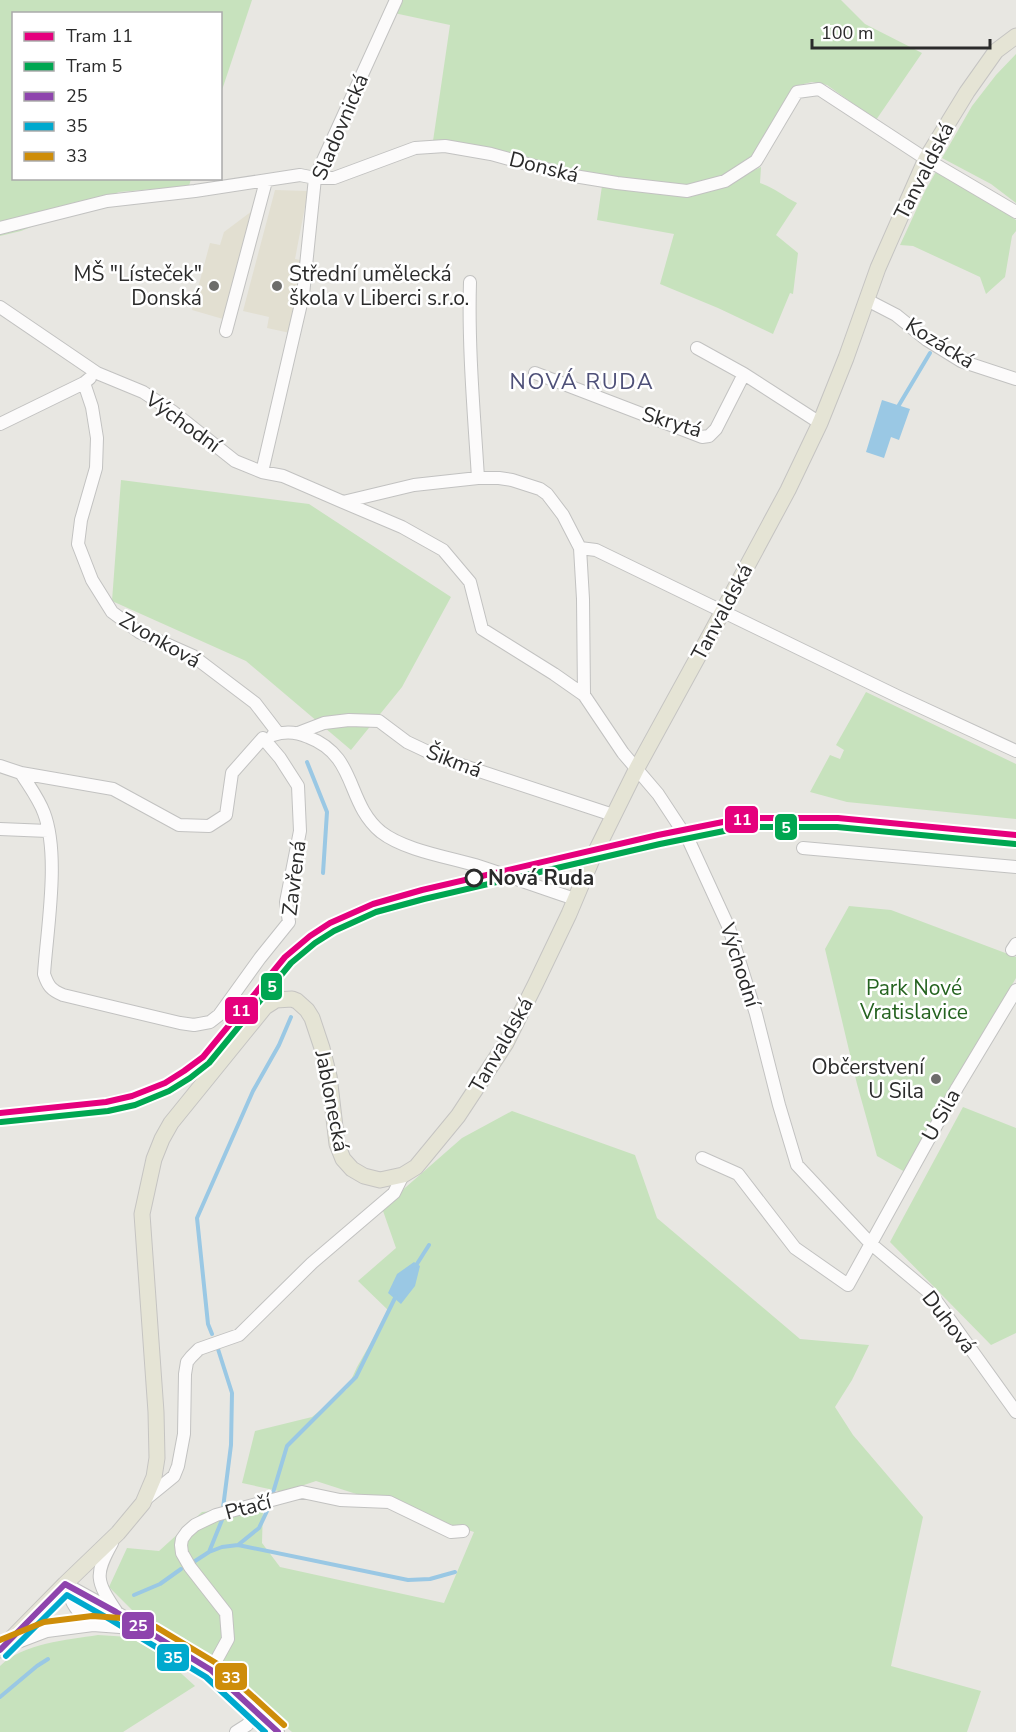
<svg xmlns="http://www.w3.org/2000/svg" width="1016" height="1732" font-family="'Nunito Sans',sans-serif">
<rect width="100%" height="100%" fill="#e8e7e2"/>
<path fill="#e2dfd1" d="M275,190L308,191L295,259L305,261L290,333L267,328L269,317L243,311Z
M252,211L223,319L192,310L210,243L220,245L224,232Z"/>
<path fill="#c7e2bd" d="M0,0H252L221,93L220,14H14V178L191,179L189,186L119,192L21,231L0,236Z
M400,0H841L865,24L922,53L876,120L827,85L812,82L795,86C778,108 770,139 750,159C734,176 707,184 684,185C647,186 611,177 575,170C528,161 480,151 433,141L450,25L394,13Z
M1016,54V203L991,184L942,158L972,106L996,75Z
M761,167L760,183C775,188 783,196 797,203L776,235L798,253L793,294L790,293L773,334L718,308L660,284L674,234L597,220L602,186L671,193L737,178Z
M937,170L987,200L1016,220V231L1012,236L1005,277L986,294L980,277L913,246L900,245L925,191Z
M121,480L309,504L451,597L402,687L351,750L246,661L112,601Z
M866,692L1016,764V819L847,802L810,792L830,755L840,759L844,750L836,745Z
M849,906L891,910L1016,957V978L941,1106L905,1172L877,1156L857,1084L825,949Z
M963,1107L1016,1128V1333L991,1345L890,1242Z
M512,1111L635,1155L657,1218L800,1339L869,1345L852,1380L835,1407L853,1435L923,1517L891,1666L981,1691L967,1732H292L184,1638L142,1620L109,1587L127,1548L159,1551L202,1512L263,1507L262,1543L280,1567L444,1603L474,1532L316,1481L283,1492L242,1483L255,1431L312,1417L347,1389L357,1367L389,1311L358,1281L396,1248L382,1208L462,1138Z
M98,1635L129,1637L160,1654L195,1686L123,1732H0V1666C23,1643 67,1640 98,1635Z"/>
<path fill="#9ac8e4" d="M882,400L910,409L899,440L891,437L884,458L866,452Z
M414,1262L420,1266L415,1286L401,1304L388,1293L397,1274Z"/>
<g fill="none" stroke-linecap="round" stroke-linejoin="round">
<path stroke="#9ac8e4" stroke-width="4" d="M899,405L930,353
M307,762L327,812L323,873
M415,1267L429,1245
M212,1334L208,1324L197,1218L253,1091L279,1045L291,1017
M217,1346L232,1393L231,1445L223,1508
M272,1496L287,1446L356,1377L396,1296
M238,1545L408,1580L430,1579L455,1572
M209,1552L222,1547L238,1545L259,1528L268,1509
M192,1563L209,1552L222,1520
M134,1595L160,1584L181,1569
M0,1697L37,1666L48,1659"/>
<g stroke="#c2c2c1" stroke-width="14">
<path id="minor" d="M0,228L107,201L195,191L300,175L315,178H334L415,148L445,146L491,154L568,175L617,183L687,191L725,181L756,161L797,92L819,89L926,159L1016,212
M470,282C468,347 474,413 478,478
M867,300L896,315L927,340L961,361L1016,379
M0,307L97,373L143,392L172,411L235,461L262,472L283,476L343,502L414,485L478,478H499L512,480L540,489L547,494L563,515L580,548L583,599L584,695
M226,331L266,181
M697,348L744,374L820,423
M535,373L702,437L709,436L716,429L744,374
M84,383L92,407L97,438L96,468L81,520L78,544L92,580L112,612L139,632L193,656L255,703L278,733
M0,424L84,383L90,378
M262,472L303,295L315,178L396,0
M343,502L402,527L443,550L470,582L482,629L554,674L584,695L623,753L658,794L689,841L729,928L756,1014L779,1105L797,1165L870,1243L932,1295L1016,1412
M580,548L596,550L899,697L1016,751
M298,733L324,723L349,720L379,721L407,742L443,759L613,815
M273,735C285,731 297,732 308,737C358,756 345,802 381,832C404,850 447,857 475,865C509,876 542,888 575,899
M0,766L21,773L113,789L179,825L209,826L226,815L232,773L263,738L280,758L298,786L300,831L286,902L289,922L260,958L219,1015L210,1022L194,1025L180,1023L63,995C51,990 48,986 44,974C47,929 60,855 44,813C39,799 29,786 21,773
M0,829L48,831
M803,848L1016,867
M1012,950L1016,944
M702,1158L738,1174L795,1248L848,1285L957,1088L1016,990
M147,1498L174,1476L178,1466L184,1434L185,1374L187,1362L191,1357L199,1349L239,1335L312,1263L394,1193L403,1175
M112,1543C94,1575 96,1581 116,1611
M65,1584L116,1612L211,1670L278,1732
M65,1584C71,1602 77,1614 93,1625
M5,1647L47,1631L93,1625L120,1627L143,1633
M211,1670L228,1639L226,1613L190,1567L182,1553L181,1545L182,1539L187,1532L195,1525L216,1515L302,1492L340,1500L389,1502L451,1532L463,1531
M236,1732L247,1725L258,1712"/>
</g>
<g stroke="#c5c4c2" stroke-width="17">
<path id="major" d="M0,1650L65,1584L118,1533L143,1503L154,1477L157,1458L156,1412L142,1214L154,1159L162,1139L171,1123L265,1007L276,1000L292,999L297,1001L307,1010L312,1018L322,1048L329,1076L337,1144L343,1159L352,1169L364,1176L380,1180L403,1175L416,1167L458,1116L506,1043L536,983L569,914L593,857L637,768L711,633L788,490L820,423L846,358L878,268L926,159L967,92L996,51L1016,36"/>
</g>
<use href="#minor" stroke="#fcfbfb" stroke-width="12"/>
<use href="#major" stroke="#e5e4d5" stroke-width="15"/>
<g stroke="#fff" stroke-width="10">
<path id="bus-1" d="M0,1650L65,1584L116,1612L211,1670L278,1732"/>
</g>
<g stroke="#fff" stroke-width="10">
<path id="bus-2" d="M6,1656L67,1595L111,1620L206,1677L265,1732"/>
</g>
<g stroke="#fff" stroke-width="10">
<path id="bus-3" d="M0,1640L44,1622L92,1616L121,1618L156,1627L216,1663L284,1725"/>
</g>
<use href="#bus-1" stroke="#8e44ad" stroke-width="6"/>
<use href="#bus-2" stroke="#00a9ce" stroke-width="6"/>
<use href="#bus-3" stroke="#ce8d09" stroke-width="6"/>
<g stroke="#fff" stroke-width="10">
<path id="tram-1" d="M0,1113L106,1102L132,1096L165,1083L184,1071L203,1057L285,957L310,936L330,923L373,904L422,890L658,835L728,821L753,818H838L1016,835"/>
</g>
<g stroke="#fff" stroke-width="10">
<path id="tram-2" d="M1,1122L108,1111L135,1105L169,1091L190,1078L209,1063L291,963L315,943L334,931L376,912L424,899L660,844L729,830L754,827H837L1015,844"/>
</g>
<use href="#tram-1" stroke="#e5007d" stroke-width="6"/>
<use href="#tram-2" stroke="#00a651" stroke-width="6"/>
</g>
<g fill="#6d6d6b" stroke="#fff" stroke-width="2">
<circle cx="214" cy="286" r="6"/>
<circle cx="277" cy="286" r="6"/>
<circle cx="936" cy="1079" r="6"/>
</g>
<circle fill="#fff" stroke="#2b2b2b" stroke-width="3" cx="474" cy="878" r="8"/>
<g text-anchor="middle" stroke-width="5" stroke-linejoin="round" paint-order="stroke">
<g font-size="21" fill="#2b2b2b" stroke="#fff">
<text transform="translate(340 127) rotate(-67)" y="7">Sladovnická</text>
<text transform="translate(544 167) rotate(14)" y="7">Donská</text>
<text transform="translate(924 171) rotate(-63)" y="7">Tanvaldská</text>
<text transform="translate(940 343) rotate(32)" y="7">Kozácká</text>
<text transform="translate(183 422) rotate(36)" y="7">Východní</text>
<text transform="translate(672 422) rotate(17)" y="7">Skrytá</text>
<text transform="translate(722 612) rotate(-62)" y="7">Tanvaldská</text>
<text transform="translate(160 640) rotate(30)" y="7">Zvonková</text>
<text transform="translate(454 761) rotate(21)" y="7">Šikmá</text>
<text transform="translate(294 878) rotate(-83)" y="7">Zavřená</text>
<text transform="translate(740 965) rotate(72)" y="7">Východní</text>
<text transform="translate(501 1045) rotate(-60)" y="7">Tanvaldská</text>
<text transform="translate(332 1101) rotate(79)" y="7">Jablonecká</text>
<text transform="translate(941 1115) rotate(-61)" y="7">U Sila</text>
<text transform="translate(949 1322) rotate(52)" y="7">Duhová</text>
<text transform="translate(248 1507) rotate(-15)" y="7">Ptačí</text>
</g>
<g font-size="21" fill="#2b2b2b" stroke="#fff" text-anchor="end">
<text x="202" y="281">MŠ "Lísteček"<tspan x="202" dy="24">Donská</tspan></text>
<text x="289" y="281" text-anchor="start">Střední umělecká<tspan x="289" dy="24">škola v Liberci s.r.o.</tspan></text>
<text x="924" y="1074">Občerstvení<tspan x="924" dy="24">U Sila</tspan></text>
</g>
<g font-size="21" font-weight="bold" fill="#2b2b2b" stroke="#fff" text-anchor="start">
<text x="488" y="885">Nová Ruda</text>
</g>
<g font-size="21" fill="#256320" stroke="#fff">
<text x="914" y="995">Park Nové<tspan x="914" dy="24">Vratislavice</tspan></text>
</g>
<g font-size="22" letter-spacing="1.5" fill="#4e5078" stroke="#fff">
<text x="582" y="389">NOVÁ RUDA</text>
</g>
</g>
<g stroke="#fff" stroke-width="2">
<rect x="724" y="805" width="35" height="29" rx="6" fill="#e5007d"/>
<rect x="774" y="813" width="24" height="28" rx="6" fill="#00a651"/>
<rect x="260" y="972" width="23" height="29" rx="6" fill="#00a651"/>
<rect x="224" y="996" width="35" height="29" rx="6" fill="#e5007d"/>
<rect x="121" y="1611" width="34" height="29" rx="6" fill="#8e44ad"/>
<rect x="156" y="1643" width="34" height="29" rx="6" fill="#00a9ce"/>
<rect x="214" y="1662" width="34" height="29" rx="6" fill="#ce8d09"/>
</g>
<g font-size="16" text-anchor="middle" font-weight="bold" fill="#fff">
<text x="742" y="825">11</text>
<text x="786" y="833">5</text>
<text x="272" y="992">5</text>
<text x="241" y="1016">11</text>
<text x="138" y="1631">25</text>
<text x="173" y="1663">35</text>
<text x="231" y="1683">33</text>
</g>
<rect x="12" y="12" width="210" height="168" fill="#ffffff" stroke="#aaaaaa" stroke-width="1.5"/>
<rect x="24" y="32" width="30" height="9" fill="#e5007d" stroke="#aaaaaa" stroke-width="1.5"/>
<text x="66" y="42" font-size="18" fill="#2b2b2b">Tram 11</text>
<rect x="24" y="62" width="30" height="9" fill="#00a651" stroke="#aaaaaa" stroke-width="1.5"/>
<text x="66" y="72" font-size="18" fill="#2b2b2b">Tram 5</text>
<rect x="24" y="92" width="30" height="9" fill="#8e44ad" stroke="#aaaaaa" stroke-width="1.5"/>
<text x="66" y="102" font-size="18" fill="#2b2b2b">25</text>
<rect x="24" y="122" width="30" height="9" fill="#00a9ce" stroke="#aaaaaa" stroke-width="1.5"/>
<text x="66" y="132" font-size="18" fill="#2b2b2b">35</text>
<rect x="24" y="152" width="30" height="9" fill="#ce8d09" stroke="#aaaaaa" stroke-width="1.5"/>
<text x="66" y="162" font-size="18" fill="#2b2b2b">33</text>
<path d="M812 39v9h178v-9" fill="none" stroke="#2b2b2b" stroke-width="3"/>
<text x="821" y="39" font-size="18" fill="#2b2b2b" stroke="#ffffff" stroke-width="4.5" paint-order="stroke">100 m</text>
</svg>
